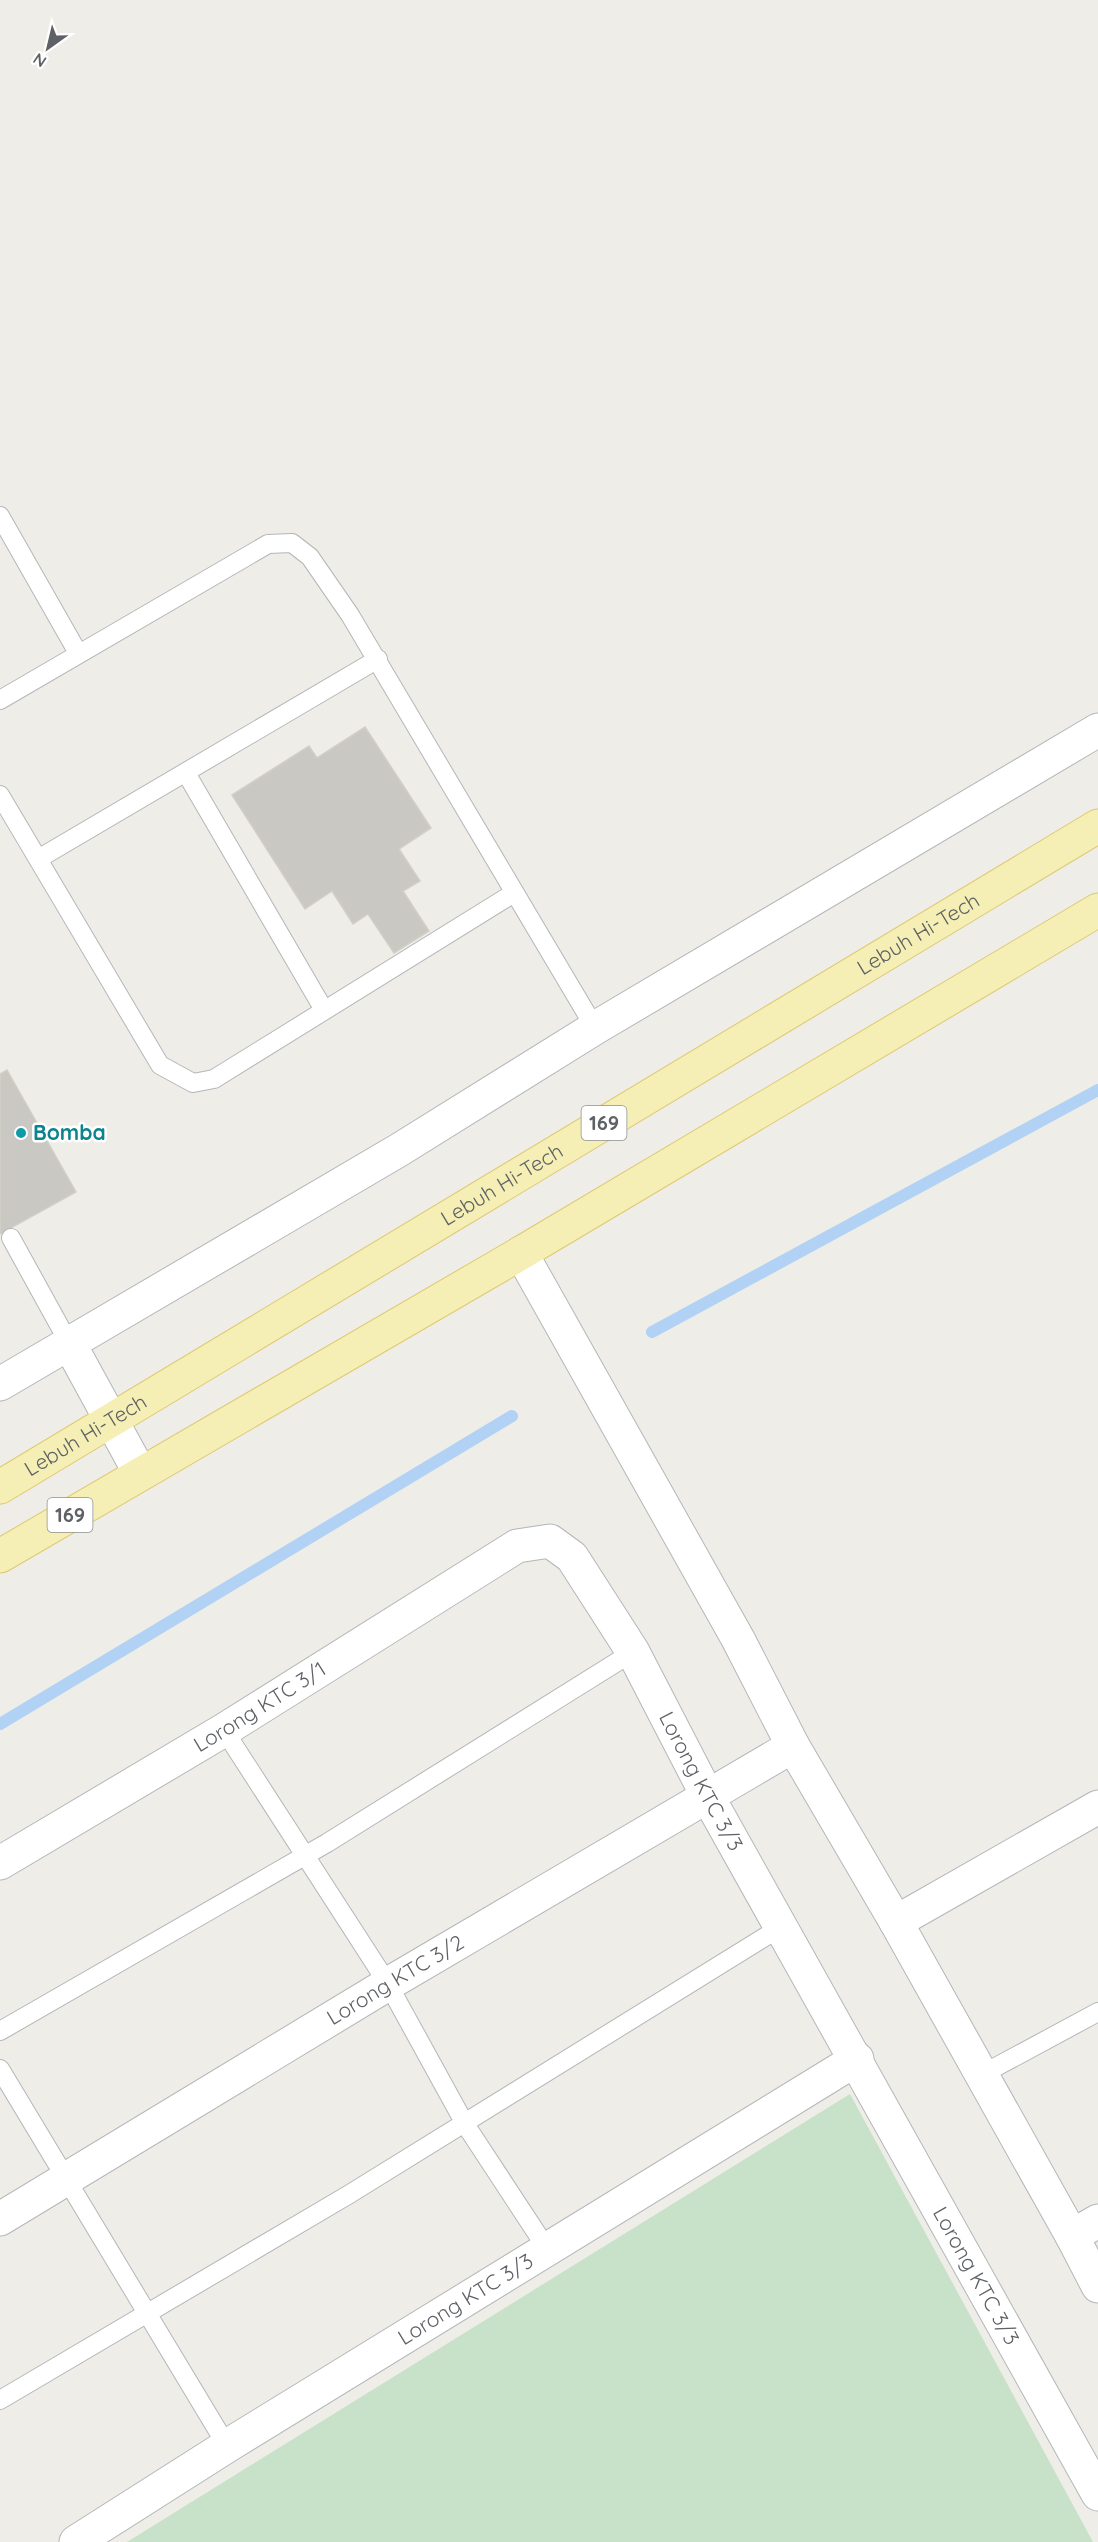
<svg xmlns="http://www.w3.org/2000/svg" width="1098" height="2542" font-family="Quicksand,sans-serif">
<rect width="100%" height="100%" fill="#eeede7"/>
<path fill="#c7e2c9" d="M850,2094L1093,2542H127Z"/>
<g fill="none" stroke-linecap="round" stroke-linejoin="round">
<path stroke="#b1d2f4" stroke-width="12" d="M652,1332L1098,1090
M0,1724L512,1416"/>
</g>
<path fill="#cac8c3" stroke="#d2cfc6" stroke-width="1.5" d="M365,727L431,828L399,849L420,881L403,891L429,931L394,953L368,914L353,924L332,891L305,909L232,795L309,746L317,758Z
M7,1070L76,1192L0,1234V1074Z"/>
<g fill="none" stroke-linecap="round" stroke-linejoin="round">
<g stroke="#b4b6b9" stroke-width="20">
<path id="lane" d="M0,516L78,653
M0,700L268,544L292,543L310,557L350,615L595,1028
M186,773L324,1010
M0,795L160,1065L193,1083L214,1079L514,893
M38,859L378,659
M11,1238L70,1345
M224,1730L388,1984L465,2124L547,2249
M0,2031L327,1843L633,1652
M0,2069L227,2446
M981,2075L1098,2012
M0,2400L348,2195L781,1927"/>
</g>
<g stroke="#b4b6b9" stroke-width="35">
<g id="street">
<path d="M521,1253L738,1639L793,1746L896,1922L1072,2236L1098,2286"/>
<path d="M70,1345L140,1473"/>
<path d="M0,1384L399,1150L595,1028L1098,730"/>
<path id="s1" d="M0,1863L224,1730L517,1546L550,1541L572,1557L633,1652L708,1797L1098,2494"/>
<path d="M896,1922L1098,1807"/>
<path id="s2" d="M0,2219L388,1984L793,1746"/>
<path d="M1072,2236L1098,2221"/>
<path id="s3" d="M76,2542L227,2446L857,2059"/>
</g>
</g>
<g stroke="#dfc86f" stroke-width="35">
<g id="primary">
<path id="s4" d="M0,1487L1098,826"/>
<path d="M0,1556L521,1253L1098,910"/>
</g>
</g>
<use href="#lane" stroke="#fff" stroke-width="18"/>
<use href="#street" stroke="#fff" stroke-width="33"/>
<use href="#primary" stroke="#f5efb5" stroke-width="33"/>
</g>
<circle fill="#0f9aa8" stroke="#fff" stroke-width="2" cx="21" cy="1133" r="6"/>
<g text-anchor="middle" stroke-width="5" stroke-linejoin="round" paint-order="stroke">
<g fill="#fff" stroke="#8e9093" stroke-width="1.5">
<rect x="581.5" y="1106" width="45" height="34" rx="4.5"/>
<rect x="47.5" y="1498" width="45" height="34" rx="4.5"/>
</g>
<g font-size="20" font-weight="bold" fill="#5e6165">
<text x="604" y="1130">169</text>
<text x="70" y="1522">169</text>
</g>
<g font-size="21" fill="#5e6165" stroke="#fff">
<text dy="7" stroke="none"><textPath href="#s4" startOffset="1072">Lebuh Hi-Tech</textPath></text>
<text dy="7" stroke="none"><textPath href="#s4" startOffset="586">Lebuh Hi-Tech</textPath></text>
<text dy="7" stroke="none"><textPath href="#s4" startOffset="100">Lebuh Hi-Tech</textPath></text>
<text dy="7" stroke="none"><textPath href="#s1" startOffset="303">Lorong KTC 3/1</textPath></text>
<text dy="7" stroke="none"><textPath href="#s1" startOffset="926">Lorong KTC 3/3</textPath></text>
<text dy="7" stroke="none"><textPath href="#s2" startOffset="462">Lorong KTC 3/2</textPath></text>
<text dy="7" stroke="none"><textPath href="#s1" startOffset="1492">Lorong KTC 3/3</textPath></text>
<text dy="7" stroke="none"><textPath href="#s3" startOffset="459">Lorong KTC 3/3</textPath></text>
</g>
<g font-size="21" font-weight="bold" fill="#0d838f" stroke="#fff" text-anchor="start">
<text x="33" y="1140">Bomba</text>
</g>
</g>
<g transform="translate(48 48) rotate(214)" stroke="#ffffff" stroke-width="4.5" paint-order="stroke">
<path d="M0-4.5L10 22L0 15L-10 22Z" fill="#5e6165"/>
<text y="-9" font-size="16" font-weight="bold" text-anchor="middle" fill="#5e6165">N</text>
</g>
</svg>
